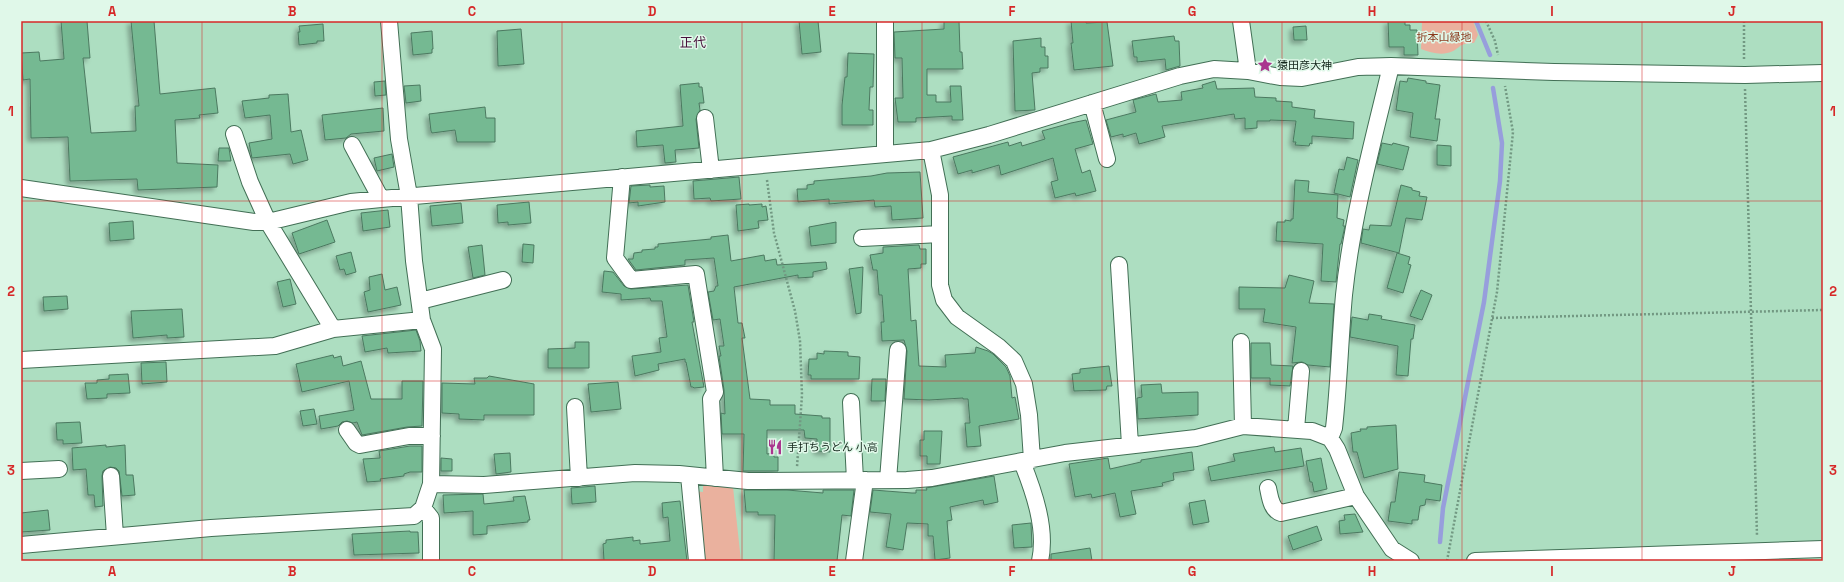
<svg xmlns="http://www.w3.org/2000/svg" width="1844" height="582" font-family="'Space Grotesk','Noto Sans JP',sans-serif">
<defs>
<filter id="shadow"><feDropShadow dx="-3.5" dy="3.5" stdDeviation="2" flood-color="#0004"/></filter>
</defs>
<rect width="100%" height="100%" fill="#addec1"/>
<path fill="#eab19e" d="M1422,21H1473L1478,35L1474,43C1456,43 1461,50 1447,53C1439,55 1429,52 1421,49Z
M703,484L733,487L741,561H700L694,491L703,492Z"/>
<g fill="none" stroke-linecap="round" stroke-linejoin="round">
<path stroke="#979edc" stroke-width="4.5" d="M1476,21L1490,55
M1440,542L1443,508L1484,302L1500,181L1502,143L1493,88"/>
</g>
<path fill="#74b992" stroke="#4c7960" filter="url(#shadow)" d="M61,21H87L90,58H83L91,133L136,131L135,106H139L131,21H154L160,94L215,88L218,113L199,115L200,118L175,120L177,163L218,165L217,187L138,190L137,179L70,181L68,137L31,138L30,79L23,80L21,53L39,52L40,61L64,59Z
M799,21H818L821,52L802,54Z
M944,21H959L960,52H962L963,69H927V95H936V102H951L950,86H961L963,120H952V116L916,118V122H898L895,98H903L902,58H895L894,32L944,29Z
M1071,21H1086V23L1107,22L1113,66L1074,70L1071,43H1073Z
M1388,21H1405V25H1410V30H1417L1418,55H1404V47H1389Z
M323,24L324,41H317V43L299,45L298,32H300L299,26Z
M1306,26L1307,40H1294L1293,27Z
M521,29L524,64L498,66L497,31Z
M432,31L433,49H432V53L413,55L411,33Z
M1174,36L1175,41H1179L1180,66L1166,70L1165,59L1137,62V57H1134L1132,41Z
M1041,38V47H1045V56H1048V68H1040V72L1032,73L1035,110L1015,111L1013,41Z
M848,53L874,54L873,87H870L869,110H873V125H842V105L845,77H847Z
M1408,78L1426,81V83L1440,85L1435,119H1440L1437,141L1410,137L1413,113L1396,110L1400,81L1407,82Z
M385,81L386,95L375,96L374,82Z
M1215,81L1217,89L1254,88L1255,97L1276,98V101L1292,102V107L1315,110L1314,118L1354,122L1353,139L1312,136V144L1310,143L1309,146L1295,145L1296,142H1293L1296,121L1270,120V121H1257V128L1245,129V118L1235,119L1234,114L1162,126L1165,137L1139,144L1136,133L1123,137V134L1111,137L1106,120L1136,112L1133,100L1156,94L1158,102L1182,100L1181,92L1203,88L1202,85Z
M699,83V87H702L704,103H699L700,110L696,119L699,148L675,150L676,162L665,163L663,145L637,147L636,131L683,126L680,85Z
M420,85L421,101L406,103L404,86Z
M288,94L291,132L301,130L308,160L293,164L290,154L252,158L249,143L272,139L270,115L245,118L242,101L269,98V95Z
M485,107L486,118H495V142H457L455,130L432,133L431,131L429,114Z
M383,108L384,131L351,134L346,138L325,140L322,115Z
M1086,120L1093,144L1075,149L1082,173L1090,170L1096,191L1076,196L1075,193L1055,198L1051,182L1058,180L1053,158L1001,175L999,165L972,173V170L958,174L953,157L1008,142L1009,146L1021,142L1022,146L1045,139L1042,131L1071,123Z
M1382,143L1392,145L1393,143L1409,147L1403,170L1377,164Z
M1437,145L1451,146V166L1437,165Z
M219,148H229L231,161H218Z
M392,154L394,167L377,171L374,158Z
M1347,157L1358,160L1350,197L1334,193L1339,169L1344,170Z
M920,172L923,218L892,220L891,206L875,207L874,200L829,204V199L798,202L797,189H807V185L814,184V181L871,176L887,173Z
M739,177L741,199L711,201L710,198L694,199L693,181Z
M1295,180L1309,181L1308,192L1338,195L1337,218L1344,220L1343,226H1345L1341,244H1340L1336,282L1321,281L1323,244L1276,241L1277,222H1285V220L1291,221V219H1293Z
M650,185V187L664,186L665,202L638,206V202L629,203L631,186Z
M1401,185L1412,188V190L1420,192L1419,196L1427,197L1422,220L1406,218L1399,253L1361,243L1363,229L1369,230L1370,225L1391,226Z
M529,202L531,223L508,225V222L498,223L497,205Z
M461,203L463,223L432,226L430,206Z
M749,204V205L762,204V207L766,206L768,220L758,221L759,228L738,231L736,205Z
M388,210L390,227L363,231L361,213Z
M327,220L335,242L299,254L292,233Z
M133,221L134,239L110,241L109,223Z
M836,222V243L811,246L809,227Z
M728,235L731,261L764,255L765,261L776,259L777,265L826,262L827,269L813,272V277L798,278V275L734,287L738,323H742L745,338H742L750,399L770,400V405H795V414L822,416V418H830V452L817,451V439L805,438L804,430H767V454L774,453V457H778V471H743L744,434H722L721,413L725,414L724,390L719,356H721L719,346H724L720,319L713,320L708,292L714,291L716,286H718L714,258L685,260V265L636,270L628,259H633L634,253L642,252V250L655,249V247H658V244L711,239V237Z
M523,244L534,245L533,263L522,262Z
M482,245L485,275L473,278L468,247Z
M919,245L920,249H926V264H921V268L908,269L911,321L916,320L919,366L946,367L945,355L975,353L976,347L988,351L993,354L1006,367L1010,376L1012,398L1015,397L1019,419L979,426L981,446L967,447L965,423H970L968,399H963V398L929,400L904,399L907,351L904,340L882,341L881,322H884L882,295H879L877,270H873L870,255L883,253V247Z
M351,252L356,272L346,275L344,269L340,270L336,256Z
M1397,253L1410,257L1408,264L1411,265L1403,293L1387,288Z
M863,267L861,313L856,314L849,269Z
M604,271L613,272L624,286L631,289L688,285L694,322H692L704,387L694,388L693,387H691L686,362H685V359L658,364L659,370L635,376L632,356L661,352L659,338L667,337L662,301H651L650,298L621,300V294L602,292Z
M382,274L385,290L397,287L401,305L368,312L364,292L370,290L369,277Z
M1289,275L1314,281L1309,303L1334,304L1330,367L1308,365L1302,362L1292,363L1296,327L1263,322L1265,309H1239V287L1285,288Z
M290,279L296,304L283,307L277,282Z
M1421,290L1432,295L1422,320L1410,316Z
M67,296L68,309L44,311L43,297Z
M182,309L184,337L167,338V335L133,338L131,311Z
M1369,314L1382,316L1381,319L1415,325L1413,339H1411L1408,376L1396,375L1398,346L1350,337L1352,317L1368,320Z
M416,330L420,341L421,351L388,353L387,348L365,352L362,336Z
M575,342H589V368H548V349L575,348Z
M1251,343H1270L1271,365L1293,366L1290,386L1270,385V378H1251Z
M824,351L848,352V356L860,357L859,379H811V375H808L809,359H817V353L824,354Z
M333,355L334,358L341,356L343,366L361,361L371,399H402V381H423L422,426L407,427L362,435L357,422L353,423L347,421L342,422L338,426L321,429L319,416L354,410L349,381L302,392L296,364Z
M166,362L167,382L142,384L141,363Z
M1109,366L1112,386H1107L1106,390L1074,391L1072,374L1080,373V369Z
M128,374L130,393L107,394V398L87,399L85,383H97V380L109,379V375Z
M489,376L534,384V415H484V420L459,419V414L442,413V383L475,384L474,378H487Z
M872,379H886L885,401H871Z
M618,382L621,409L591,412L588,384Z
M1161,384L1162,393L1198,392V415L1138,419L1137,398L1142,397L1141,385Z
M314,409L317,424L303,426L300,411Z
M80,422L82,443L63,444V440H57L56,423Z
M1396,425L1398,469L1364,478L1357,452H1353L1351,433L1361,431L1360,429H1367V427Z
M924,431H942L940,464H927V456H920V440H924Z
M106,445V447L125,445L126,475H133L135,495L122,496L119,471L116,468L110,467L103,471L102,476L103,506L95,507L94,495H88L86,469L73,470L72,448Z
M410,446H422V472H410L404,474V476L380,479L381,481L367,482L363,459L380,458L379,451Z
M1274,447L1275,452L1301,448L1304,466L1211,481L1208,467L1235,461L1233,454Z
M1192,452L1194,470L1173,473L1174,480L1162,483L1163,486L1131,491L1136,514L1120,517L1115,493L1092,498L1091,494L1075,497L1069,464L1108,458L1110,469L1141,462V460Z
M510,453L511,472L496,474L494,454Z
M441,458L452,459V471H441Z
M1321,458L1327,489L1314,492L1312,482H1310L1306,461Z
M1399,472L1425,475L1424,482L1442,485L1440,501L1426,499L1425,505L1420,506L1418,520H1412V524L1388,521L1391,502H1395Z
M994,476L998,502L984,505L983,500L950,507L952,520L947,521L950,558L935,560L933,536H928V524L907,523L903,550L886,547L891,514L870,512L873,490L912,493H916V490H927L926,488Z
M595,486L596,502L572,504L571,488Z
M744,490H787L823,493V490H854L851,516L842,515L837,561H774L775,515H758V512H746Z
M483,494L484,504L514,501L513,497L525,496L530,520H528V522L487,526V534L473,535V511L444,513L443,495Z
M1205,500L1209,522L1193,525L1189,503Z
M680,501L687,561H604L603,544L606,543V540L633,537V541L640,540V544L670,541L668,517L663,518L662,503Z
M48,510L50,530L21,532V513Z
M1355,514L1363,532L1340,534L1339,521L1345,520L1344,515Z
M1031,523L1032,547L1014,548L1012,525Z
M1317,526L1322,540L1293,550L1288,536Z
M410,531V532H418L419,553L354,555L352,534Z
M1090,548L1092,561H1051V554Z"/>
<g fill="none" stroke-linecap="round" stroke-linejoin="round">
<g stroke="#426f55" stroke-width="18">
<path id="minor" d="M885,21V154
M1241,21L1248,71
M1092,103L1107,159
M705,118L711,170
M234,134L250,182L268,222L333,329
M352,145L381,199
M931,150L940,195V285L944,300L957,317L999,347L1014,361L1024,384L1029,415L1032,460
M622,177L615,258L631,280L696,274L715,392L711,399L715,478
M21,188L254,222H268L351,202L381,199L931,150L989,135L1180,76L1214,69L1248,71L1280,77L1302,78L1358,67L1391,66L1554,72L1745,75L1823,73
M862,238L940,234
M1119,265L1130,445
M420,301L503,280
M1241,342L1243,426
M21,360L275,346L333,329L422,320
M851,402L855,480
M575,407L579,478
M1296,429L1301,371
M347,430L356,443L360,445L409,436H432
M1330,438L1334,428C1339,384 1340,339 1344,295C1352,218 1373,141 1391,66
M1022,462C1034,492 1047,529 1040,561
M21,471L59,469
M689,475L697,561
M111,476L115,536
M888,480L898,350
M431,484L484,485L635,473L679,474L748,481L907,480L932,478L1065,453L1196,438L1243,426L1312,431L1330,438L1337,449L1356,496L1392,549L1411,561
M1268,488C1270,497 1271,510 1281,513L1356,496
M423,508L431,518V561
M21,545L211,528L414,516L423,508L431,484L433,349L422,320L414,261L409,196L399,139L389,21
M854,561L865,480
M1475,561L1823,549"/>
</g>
<path stroke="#729882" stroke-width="2.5" stroke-dasharray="2 2" stroke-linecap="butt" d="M1486,21L1495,41L1498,55
M1744,21V60
M1745,89L1757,536
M767,180L774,233L795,311L800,341L802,395L797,467
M1492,318L1823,310
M1447,561L1497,292L1513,132L1505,86"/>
<use href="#minor" stroke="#fff" stroke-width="16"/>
</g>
<path fill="none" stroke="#d62828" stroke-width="1" stroke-opacity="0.55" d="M202,21V561M382,21V561M562,21V561M742,21V561M922,21V561M1102,21V561M1282,21V561M1462,21V561M1642,21V561M21,201H1823M21,381H1823"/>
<defs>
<g id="sight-bare" transform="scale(1.2)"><path d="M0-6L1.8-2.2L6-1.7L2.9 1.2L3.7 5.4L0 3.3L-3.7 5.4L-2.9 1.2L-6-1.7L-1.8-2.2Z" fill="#a9358e" stroke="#e0f8e9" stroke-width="2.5" paint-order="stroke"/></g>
<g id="restaurant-bare" transform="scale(1.2)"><path d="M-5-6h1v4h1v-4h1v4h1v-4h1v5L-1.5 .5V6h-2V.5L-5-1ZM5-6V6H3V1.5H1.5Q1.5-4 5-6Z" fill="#a9358e" stroke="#e0f8e9" stroke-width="2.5" paint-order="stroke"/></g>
</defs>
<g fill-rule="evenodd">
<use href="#sight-bare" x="1265" y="65"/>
<use href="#restaurant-bare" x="775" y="447"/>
</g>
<g text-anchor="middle" stroke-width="3" stroke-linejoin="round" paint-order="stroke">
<g font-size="11" fill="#8b381c" stroke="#e0f8e9">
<text x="1444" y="41">折本山緑地</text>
</g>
<g font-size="11" fill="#12251a" stroke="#e0f8e9" text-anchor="start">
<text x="1277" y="69">猿田彦大神</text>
<text x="787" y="451">手打ちうどん 小高</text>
</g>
<g font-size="13" fill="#48113b" stroke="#e0f8e9">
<text x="693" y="47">正代</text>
</g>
</g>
<rect width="1844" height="582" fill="none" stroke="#e0f8e9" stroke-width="44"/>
<rect x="22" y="22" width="1800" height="538" fill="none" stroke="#d62828" stroke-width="1.5"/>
<g font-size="13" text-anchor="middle" font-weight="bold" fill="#d62828">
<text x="112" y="16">A</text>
<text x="292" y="16">B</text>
<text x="472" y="16">C</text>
<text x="652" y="16">D</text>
<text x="832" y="16">E</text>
<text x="1012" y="16">F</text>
<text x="1192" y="16">G</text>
<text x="1372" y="16">H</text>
<text x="1552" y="16">I</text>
<text x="1732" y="16">J</text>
<text x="11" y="116">1</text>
<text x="1833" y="116">1</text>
<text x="11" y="296">2</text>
<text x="1833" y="296">2</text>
<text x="11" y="475">3</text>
<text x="1833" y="475">3</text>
<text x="112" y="576">A</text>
<text x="292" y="576">B</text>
<text x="472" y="576">C</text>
<text x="652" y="576">D</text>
<text x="832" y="576">E</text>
<text x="1012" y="576">F</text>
<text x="1192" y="576">G</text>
<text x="1372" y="576">H</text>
<text x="1552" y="576">I</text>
<text x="1732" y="576">J</text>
</g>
</svg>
